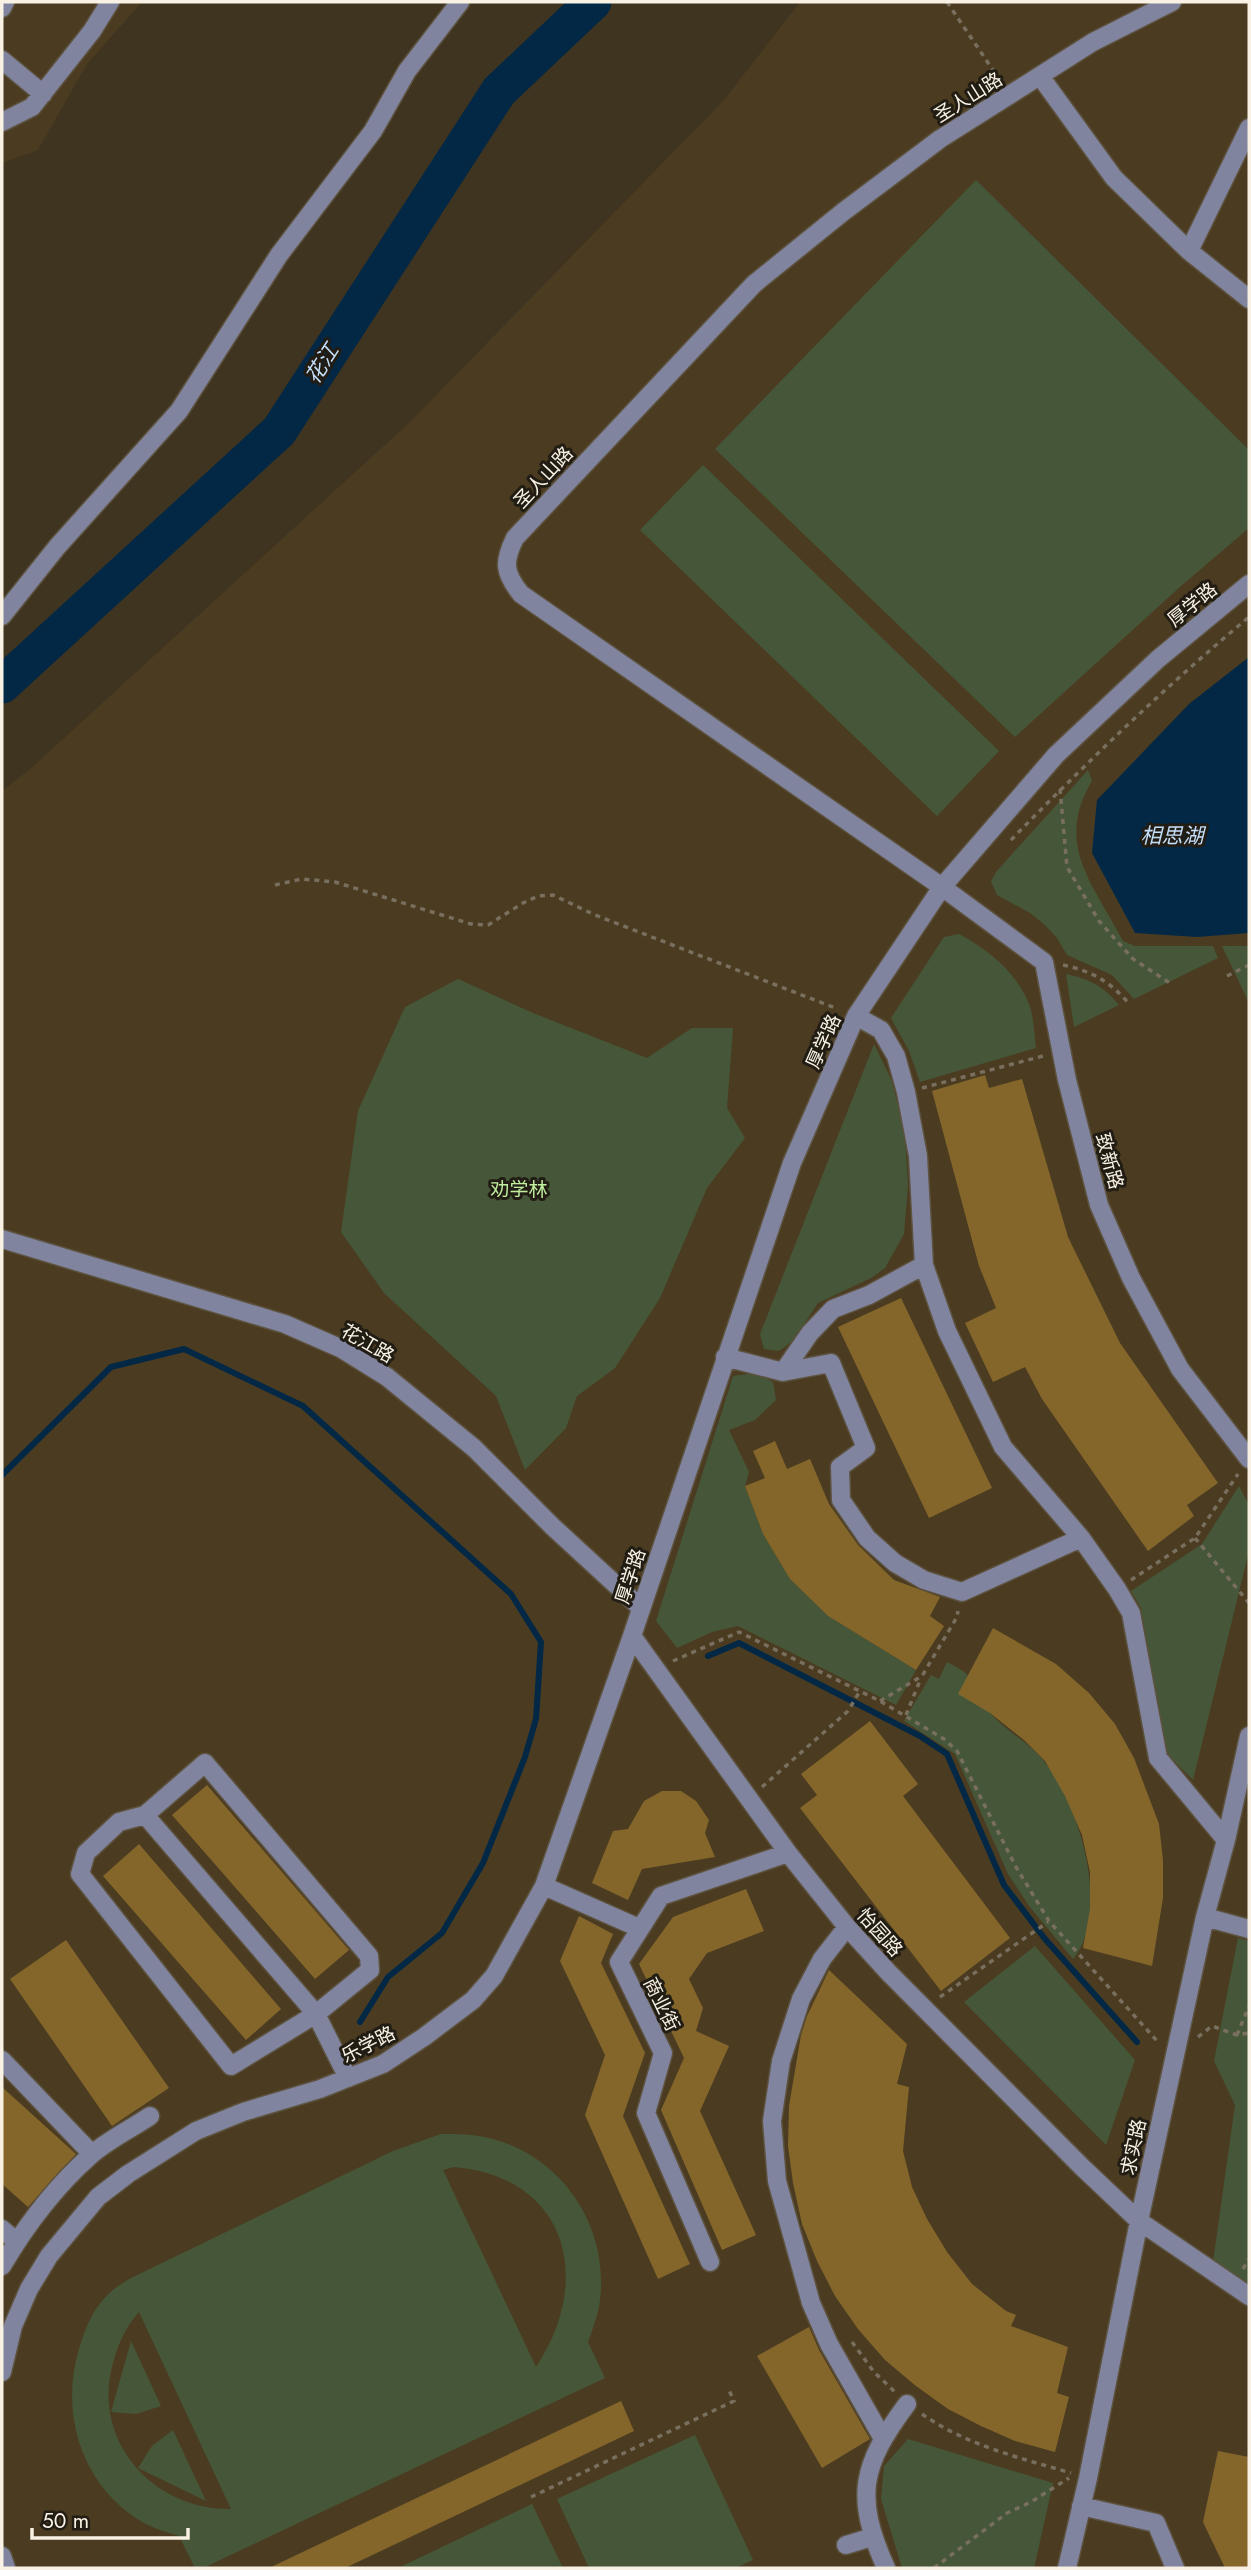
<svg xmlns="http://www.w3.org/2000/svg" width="1251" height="2570" font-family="Jost,'Noto Sans SC',sans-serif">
<rect width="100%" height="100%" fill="#3f3420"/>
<path fill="#4b3c21" d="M2,2H142L87,64L38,150L2,163Z
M800,2H1249V2568H2V791L29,770L410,422L724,100Z"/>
<path fill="#465739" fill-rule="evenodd" d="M976,180L1249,450V528L1181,586L1015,737L715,449Z
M703,465L999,751L937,816L640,530Z
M1088,770L1092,781C1054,844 1093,884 1123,941L1135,946H1213L1218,958L1134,999L1112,975L1067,955L1057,938L1045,925L1030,913L997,895L991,881L996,872Z
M959,934C989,950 1016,972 1029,1004C1034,1017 1034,1034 1036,1048L920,1082L909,1051L891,1018L944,937Z
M1222,946H1249V1003Z
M1066,974C1089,979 1104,986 1119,1005L1074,1027Z
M458,979L533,1013L647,1058L692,1028H733L727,1108L745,1138L707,1188L660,1298L615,1368L577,1396L566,1428L525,1470L496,1396L384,1293L341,1232L358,1111L405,1007Z
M874,1044L892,1081L905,1134L908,1185L904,1234L885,1268L871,1278L818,1303L793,1341L779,1351L764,1349L760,1334Z
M756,1373L773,1382L776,1400L755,1420L729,1430L749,1472L745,1486L763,1534L790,1579L828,1616L916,1670L896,1705L738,1626L712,1632L677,1648L656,1621L733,1376Z
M1239,1486L1249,1505V1551L1193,1780L1166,1753L1141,1608L1131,1591L1202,1544Z
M947,1662C954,1666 964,1670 969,1677C978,1688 982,1703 991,1714C1006,1731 1028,1742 1043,1760C1079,1802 1112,1913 1073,1959L1029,1906L1008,1874L955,1754L904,1721L931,1675L939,1679Z
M1238,1938L1249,1941V2287L1212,2269L1235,2105L1214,2061Z
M1035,1946L1135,2060L1106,2145L964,2002Z
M441,2134C457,2134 473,2134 489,2138C562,2156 609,2226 600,2300C598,2315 593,2328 588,2342L605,2378L203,2568H195L179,2536C167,2532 155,2529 144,2523C83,2488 59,2415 79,2349C89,2316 100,2295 131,2278L393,2151ZM454,2167C568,2177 594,2280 536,2367L443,2170ZM139,2312L231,2509C153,2510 91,2441 113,2363C118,2344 126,2326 139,2312Z
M131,2341L161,2406L136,2414L111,2412Z
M173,2430L206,2501L138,2468L152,2446Z
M695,2435L753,2560L735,2568H589L557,2499Z
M908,2439L1053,2483L1034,2568H902L881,2499L884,2466Z
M532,2504L563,2568H398Z"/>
<path fill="#022846" d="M1249,657V933L1197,937L1135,933L1092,853L1097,800L1189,704Z"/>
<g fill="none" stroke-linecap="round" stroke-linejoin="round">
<path stroke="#022846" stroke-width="6" d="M2,1475L111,1367L184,1349L303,1406L511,1594L541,1642L536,1719L525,1757L483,1863L442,1933L388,1977L360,2022
M708,1656L739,1643L920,1736L947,1754L1004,1885L1045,1939L1137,2042"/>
<path stroke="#022846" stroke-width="37" d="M2,685L279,431L499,91L593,2"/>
</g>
<path fill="#84662b" d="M985,1075L989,1088L1022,1079L1068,1237L1120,1343L1218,1483L1187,1505L1194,1516L1148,1551L1042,1399L1025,1367L993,1382L965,1323L996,1308L979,1266L932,1091Z
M901,1298L992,1488L929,1518L838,1327Z
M775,1441L787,1469L810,1459L829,1504L858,1545L894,1580L940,1597L930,1616L944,1626L916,1670L828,1616L790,1579L763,1534L745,1486L765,1478L753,1451Z
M993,1628L1056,1664L1089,1693L1115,1724L1134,1758L1159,1824L1163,1860V1898L1152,1966L1083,1948L1090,1909V1872L1082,1835L1065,1796L1045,1761L1024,1740L990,1713L958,1694Z
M870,1721L918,1784L903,1796L1010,1938L941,1991L800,1808L817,1795L801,1774Z
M207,1785L349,1950L315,1979L172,1815Z
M662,1791H681L696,1801L709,1820L705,1833L715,1857L642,1869L628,1900L592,1883L613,1831L628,1829L644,1801Z
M139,1844L281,2009L246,2040L103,1876Z
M746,1889L764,1931L707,1953L689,1979L703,2008L696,2031L729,2046L700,2111L756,2235L722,2250L661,2110L684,2058L639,1964L673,1917Z
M579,1916L613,1934L601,1963L645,2053L623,2116L690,2264L658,2279L585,2115L605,2055L560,1961Z
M66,1940L169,2088L112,2126L10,1979Z
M829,1970L907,2044L897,2084L909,2087L903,2151L912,2187L927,2219L947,2252L972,2284L1006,2311L1016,2315L1011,2326L1068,2347L1057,2393L1069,2397L1055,2452L1015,2441L981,2426L948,2409L916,2386L885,2360L858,2329L835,2296L817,2261L802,2224L793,2183L788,2146L789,2106L801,2035L807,2016Z
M2,2087L76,2154L28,2207L2,2184Z
M809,2327L819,2350L870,2439L822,2468L757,2356Z
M621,2401L634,2431L345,2568H269Z
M1218,2451L1249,2457V2568H1225L1203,2522Z"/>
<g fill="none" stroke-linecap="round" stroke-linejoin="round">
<g stroke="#5d523f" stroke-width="21">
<path id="minor" d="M1172,2L1093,42L940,139L843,212L754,284L515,538C503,562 504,573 521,594L942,887L1044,962L1067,1080L1099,1205L1131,1278L1180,1369L1249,1459
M2,8L5,2
M2,60L43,94
M1040,76L1114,178L1189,251L1249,299
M2,122L32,107L92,31L110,2
M1189,251L1249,128
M2,616L57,547L179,411L279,255L373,131L407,71L460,2
M856,1016L881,1030L896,1056L906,1092L918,1156L924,1265L947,1331L1003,1447L1081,1538
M2,1239L285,1324L342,1349L387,1377L474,1448L553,1527L641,1608
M725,1357L783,1372L831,1363L866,1448L840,1467L841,1500L867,1538L895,1563L924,1580L962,1592L1081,1538L1117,1589L1131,1613L1158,1758L1226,1840
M783,1372L810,1333L833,1309L869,1295L924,1265
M632,1636L788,1853L847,1927L889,1973L1082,2167L1139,2221L1249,2296
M205,1763L369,1956L370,1970L316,2014L231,2066L80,1874L86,1853L119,1822L145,1815Z
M145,1815L316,2014L348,2078
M544,1886L639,1928
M1205,1917L1249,1929
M847,1927L822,1959L801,1999L781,2061L772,2121L777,2181L811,2303L829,2344L882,2437
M2,2060L92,2154
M2,2229L16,2241
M710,2262L646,2113L663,2053L619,1962L661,1896L788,1853
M2,2266C25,2227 56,2186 91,2155C108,2140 131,2129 150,2116
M2,2372L13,2326L29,2289L49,2256L98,2197L128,2174L196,2131L243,2112L320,2089L383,2064L424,2037L473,2000L494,1976L544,1886L632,1636L792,1163L856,1016L942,887L1056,755L1158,659L1249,584
M1081,2506L1156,2523L1175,2568
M846,2545L872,2537
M2,2556L6,2568
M886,2568C854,2496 861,2466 907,2404
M1067,2568L1088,2478L1139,2221L1205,1917L1226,1840L1249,1736"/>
</g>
<path stroke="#796f5e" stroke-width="3.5" stroke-dasharray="5 5" stroke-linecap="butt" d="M947,2L999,79
M1060,789L1067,867L1099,921L1133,959L1173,985
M1011,840C1087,762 1165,687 1249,617
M275,885L302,879L335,882L471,924L488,925L523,903L538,896L553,895L595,915L838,1009
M1063,965C1092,971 1111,982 1130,1005
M1227,976L1249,965
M922,1088L1043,1056
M1195,1538L1249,1603
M1131,1580L1195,1538L1238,1474
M673,1661L739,1632L880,1701L944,1739L957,1751L1016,1867L1049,1921L1158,2042
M880,1701L922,1676L957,1617L958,1611
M906,1715L921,1678
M762,1787L848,1711L860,1691
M940,1997L1048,1922
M1237,2035L1249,2006
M1198,2037L1212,2026L1237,2035L1249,2033
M1243,2269L1249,2259
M852,2342L874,2372L895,2392
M922,2414C966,2445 1020,2458 1071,2473
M531,2497L734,2401L728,2388
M934,2568L1007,2513L1031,2502L1069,2478"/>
<use href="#minor" stroke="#80849e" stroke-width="18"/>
</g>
<g text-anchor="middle" stroke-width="6" stroke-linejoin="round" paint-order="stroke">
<g font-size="19" fill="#f8f1e4" stroke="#221d14">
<text transform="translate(968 97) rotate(-32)" y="7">圣人山路</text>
<text transform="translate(543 477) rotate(-47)" y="7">圣人山路</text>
<text transform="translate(1192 604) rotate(-39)" y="7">厚学路</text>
<text transform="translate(823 1041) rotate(-66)" y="7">厚学路</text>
<text transform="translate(1110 1161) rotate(75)" y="7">致新路</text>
<text transform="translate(368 1343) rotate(30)" y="7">花江路</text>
<text transform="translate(630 1576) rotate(-72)" y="7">厚学路</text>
<text transform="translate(880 1932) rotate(48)" y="7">怡园路</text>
<text transform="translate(662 2004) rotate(64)" y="7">商业街</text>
<text transform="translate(368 2044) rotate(-27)" y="7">乐学路</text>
<text transform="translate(1133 2147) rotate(-78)" y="7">求实路</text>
</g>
<g font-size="19" fill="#c0ee9e" stroke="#221d14">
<text x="519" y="1196">劝学林</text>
</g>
<g font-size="21" font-style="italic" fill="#c3def8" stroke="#221d14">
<text transform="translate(322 364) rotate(-57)" y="7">花江</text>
<text x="1172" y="843">相思湖</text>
</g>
</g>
<rect width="1251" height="2570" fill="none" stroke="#f8f1e4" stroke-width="7"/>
<path d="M32 2528v10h156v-10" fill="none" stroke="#f8f1e4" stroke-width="3.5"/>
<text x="42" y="2528" font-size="21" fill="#f8f1e4" stroke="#221d14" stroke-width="5" paint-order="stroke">50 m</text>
</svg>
